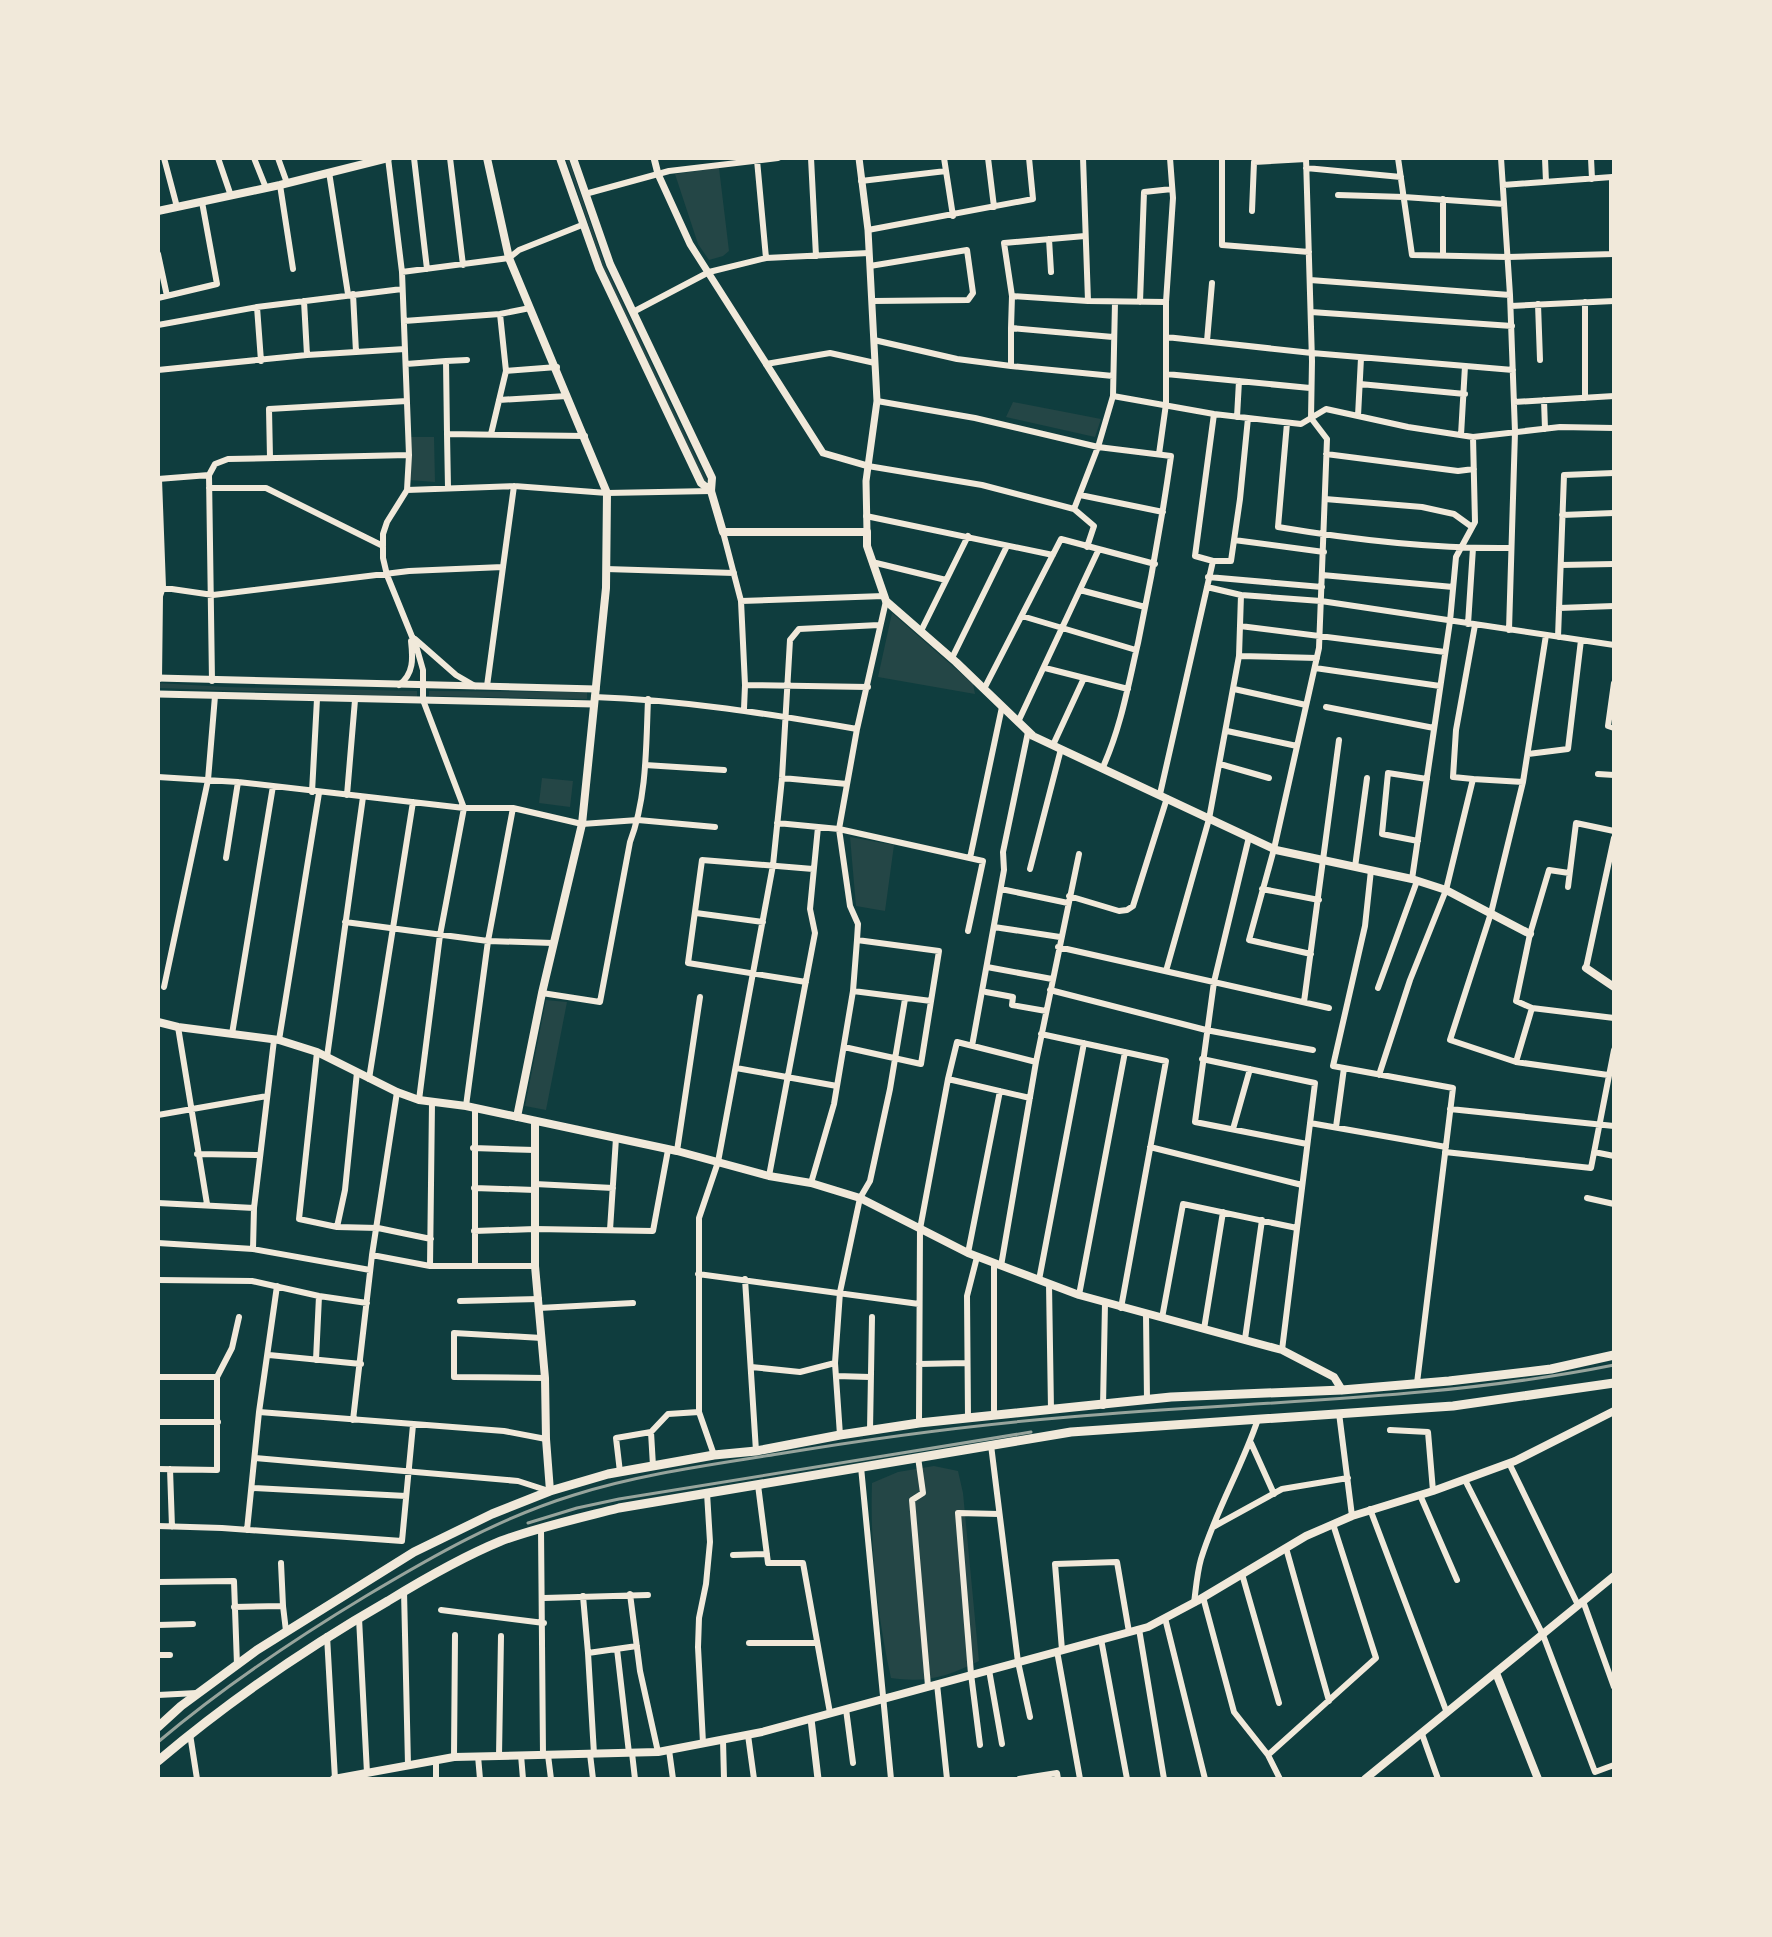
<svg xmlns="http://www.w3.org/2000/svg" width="1772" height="1937" font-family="'Sofia Sans Condensed',sans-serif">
<rect width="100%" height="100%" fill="#0f3d3e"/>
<path fill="#244646" d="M566,158H568L605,266L707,481L705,482L603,267Z
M719,168L729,251L723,256L709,260L698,244L675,174Z
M1013,402L1101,419L1095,437L1006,417Z
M410,437H434L435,482L409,480Z
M892,613L973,684L975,694L878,677Z
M158,683L226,687L417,691V697L158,688Z
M429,691L587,692V699L429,696Z
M542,778L573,781L570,807L539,803Z
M850,837L894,845L885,911L856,906Z
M546,1000L567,1002L546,1110L525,1106Z
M934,1466L958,1471L963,1493L979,1661C947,1677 926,1683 891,1678C877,1615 870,1547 872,1483L898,1472Z"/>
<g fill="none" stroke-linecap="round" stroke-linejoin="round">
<path stroke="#f1e9da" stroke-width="6" d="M164,158L177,207
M218,158L231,196
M254,158L266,188
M278,158L287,183
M388,158L402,272L409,455L407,490L387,522L383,534V558L387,575L417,649L423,670V700L464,808L440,935L419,1100
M414,158L427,269
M450,158L463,265
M811,158L816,256
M944,158L953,216
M988,158L994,207
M1083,158L1088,301L1166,302
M1222,158V245L1309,252
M1306,158L1312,361L1311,418L1327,439L1319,648L1274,849L1249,940L1311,954
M1398,158L1412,255L1508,257L1614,254
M1501,158L1510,295L1515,432L1509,630
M1545,158L1546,182
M1591,158L1592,179
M757,160L766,258
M1306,168L1401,177
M329,172L348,294
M861,181L946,171
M280,185L293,269
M1503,185L1612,177V254
M585,194L669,171L778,158
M1338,195L1404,197L1504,204
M1252,211L1254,162L1306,159
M868,230L1033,199L1029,158
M1085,236L1004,243L1012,296L1011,328L1113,337
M1049,239L1051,272
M158,254L167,296
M1443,255V199
M870,266L967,250L973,293L968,300L873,301
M402,272L509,258L519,250L582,225
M1310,280L1510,295
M353,294L356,352
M1012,296L1088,301
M158,298L217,284L202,202
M304,301L307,355
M1140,302L1144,192L1172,189
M1585,302V398
M1538,304L1540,360
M1511,306L1614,301
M257,307L261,361
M633,312L709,272L766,258L869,253
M1311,312L1512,326
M404,321L500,314L530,308
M158,325L257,307L402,289
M1011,328V366L1113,376
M1166,337L1312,353L1513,370
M874,340L957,359L1011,366
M1207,341L1212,283
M446,361L467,360
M406,364L446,361L447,434
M766,364L830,353L875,363
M158,370L307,355L405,349
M506,371L557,367
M1166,374L1310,388
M1360,384L1465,394
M1113,396L1115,302
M499,400L567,396
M1544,400L1545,429
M877,401L975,418L1098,447L1171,456C1162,519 1151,581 1138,643C1128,686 1121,727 1103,767
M1514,402L1614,396
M1214,414L1195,556L1213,561H1231L1240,499L1248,418
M1358,416L1361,358
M1237,417L1239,381
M1287,423L1278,527C1355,540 1434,549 1511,548
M491,434L506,371L500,314
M1461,435L1465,366
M1159,454L1166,404V302L1173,198L1170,158
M1326,454L1458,471L1474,469
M270,458L269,409L407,401
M868,466L982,485L1074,509L1094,526L1087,547
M158,479L209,475
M209,488H266L383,546
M448,488L447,434L585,436
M407,490L514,486L607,493L711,491
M1080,495L1163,512
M1325,499L1422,507L1454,514L1472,527
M1074,509L1098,447L1113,396L1214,414L1301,424L1326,409L1408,427L1473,437L1560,427L1614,428
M1562,515L1614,513
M866,516L1053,555
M723,532L741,601L884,596
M1234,540L1324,552
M872,562L946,580
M1561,565L1614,564
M606,569L734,573
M1322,575L1453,587
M1208,577L1322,587
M158,587L213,595L409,571L503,567L514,486
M1207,587L1241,595L1239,656
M1080,590L1145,607
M1241,595L1321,601L1614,645
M741,601L745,685L868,687
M1559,608L1614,606
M1022,616L1136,650
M1468,624L1473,548
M1240,626L1445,652
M921,631L968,536
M1546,635L1523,782L1491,913L1450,1040L1516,1062L1608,1075
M1558,637L1564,475L1614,473
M415,639L456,675L475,686
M952,658L1007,546
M1045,668L1128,689
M1315,668L1440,686
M159,679L160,596L163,587L159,479
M212,681L209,475L215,464L228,459L409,455
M1614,683L1608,726L1614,728
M399,685C414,674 413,658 411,641
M487,686L503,567
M984,689L1061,539L1155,564
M1234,689L1306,705
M594,697C683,700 770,714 857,729
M1326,707L1434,728
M744,709L745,685
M1018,722L1098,551
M1227,731L1297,746
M1053,745L1084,678
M1528,754L1568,749L1581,640
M1220,764L1269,778
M645,765L724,770
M1598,774L1614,775
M158,777L238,782L464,808H513L582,824L638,820L715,827
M782,778L847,784
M1473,779L1453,777L1456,730L1475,625
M312,792L317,699
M1160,794L1213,561
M347,795L355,700
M777,823L839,829L983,861L968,931
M1249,837L1214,982L1195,1122L1307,1144
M1418,841L1382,834L1388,773L1427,779
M226,858L238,782
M970,858L1002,707
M1355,867L1367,778
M1030,869L1061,749
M1371,870L1365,926L1333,1066L1453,1088L1417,1383
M1569,873L1549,870L1530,934L1516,1001L1532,1008L1614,1018
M1412,879L1450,621L1456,557L1475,522L1473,437
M1568,887L1576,823L1614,831
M1001,889L1068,903
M1262,889L1319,900
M1069,896L1119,911L1127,910L1133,906L1167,798
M696,913L763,922
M345,922L488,941L553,943
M994,927L1060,937
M1058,947L1329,1008
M987,967L1052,979
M1586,968L1614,838
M1166,971L1209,819L1239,656L1317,658
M806,982L688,963L702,860L813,869
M164,987L208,780L215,696
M1378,988L1417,881
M1050,990L1206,1030L1313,1050
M853,991L931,1001
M986,992L1013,997L1012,1005L1046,1011
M542,993L600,1002L630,842C647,797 646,747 648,699
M1304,1002L1339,740
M178,1027L207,1204
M232,1034L273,786
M1041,1034L1166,1061L1121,1308
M279,1040L319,793
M972,1046L1004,870L1003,852L1028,732
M844,1047L921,1064L939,951L857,940
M317,1052L299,1219L337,1227L378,1228L431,1239
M327,1057L363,797
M1202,1059L1315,1083L1282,1350
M1516,1062L1532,1008
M736,1068L837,1086
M1379,1075L1410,980L1446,890L1473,779L1523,782
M369,1079L413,802
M948,1079L1030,1098
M466,1106L488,941L513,808
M1450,1109L1614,1126
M158,1115L267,1096
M1310,1123L1446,1147
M1336,1127L1344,1068
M1233,1129L1250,1069
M1150,1147L1302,1185
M473,1148L535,1150
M677,1151L700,997
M1445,1152L1591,1168L1614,1050
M1594,1152L1614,1156
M197,1154L260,1155
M769,1176L815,933L810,909L818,827
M811,1183L834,1104L853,991L857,940L858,924L850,906L839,829L857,729L886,601
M535,1184L613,1188
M474,1188L535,1190
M1587,1198L1614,1204
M158,1203L254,1208
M337,1227L345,1190L357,1072
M610,1230L616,1138
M474,1231L535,1229L653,1231L668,1150
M158,1243L253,1249L370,1270
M253,1249L254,1208L274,1040
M968,1253L1000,1091
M372,1255L430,1266H535
M475,1265V1108
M430,1266L432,1103
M1001,1266L1036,1062L1079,854
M698,1274L919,1304
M745,1279L756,1451
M158,1280L252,1281L319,1296L367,1303
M1039,1280L1084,1043
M1049,1284L1051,1410
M1079,1295L1125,1052
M460,1301L539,1299
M539,1308L633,1303
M1146,1314L1147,1400
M1162,1318L1183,1204L1297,1228
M1204,1329L1223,1212
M542,1338L454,1333V1377L545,1378
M1245,1339L1262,1220
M269,1355L361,1364
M316,1360L319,1296
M919,1364L967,1363
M751,1367L800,1372L835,1363
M836,1376L870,1377
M158,1377H217
M1103,1406L1105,1303
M259,1412L504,1431L546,1439
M1339,1413L1352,1516
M994,1415V1264
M968,1418L967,1296L977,1257
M353,1420L372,1255L397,1092
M158,1422H218
M919,1423L920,1229L948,1079L957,1042L1036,1062
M870,1430L872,1317
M1390,1430L1428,1432L1433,1491
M651,1432L653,1466
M840,1435L835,1363L840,1292L860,1198L870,1181L890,1089L905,999
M1251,1443L1274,1494
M991,1445L1018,1662L1030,1717
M714,1455L699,1412V1218L718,1162L773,865L782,778L790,640L799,629L879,625
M918,1457L923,1493L912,1500L928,1686
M255,1458L518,1481L549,1491
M1509,1463L1578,1605
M861,1467L891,1779
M158,1469L217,1470V1377L232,1348L239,1317
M170,1469L172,1527
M620,1472L616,1438L651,1432L668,1414L699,1412
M1465,1480L1543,1635L1595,1772L1614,1765
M758,1485L768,1563H803L830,1713
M253,1488L406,1496
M1420,1495L1457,1580
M1370,1509L1447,1713
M158,1526L222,1528L402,1541L413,1425
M1213,1527L1282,1489L1348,1478
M541,1529L543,1755
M247,1530L259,1412L277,1286
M1286,1548L1329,1701
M733,1555L767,1554
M281,1563L283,1606
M1242,1574L1279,1703
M158,1582L234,1581L237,1665
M404,1591L408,1765
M630,1594L640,1671L658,1752
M583,1596L588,1653L637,1646
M1203,1597L1234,1712L1268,1755
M544,1598L648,1595
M1583,1601L1614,1687
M1194,1603C1196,1588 1197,1573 1201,1559C1216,1510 1242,1467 1258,1419
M234,1607L283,1606L286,1631
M441,1610L544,1623
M359,1618L367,1773
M1165,1618L1205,1779
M158,1625L193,1624
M1139,1629L1164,1779
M327,1636L335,1779
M1101,1639L1127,1779
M749,1643H817
M617,1649L629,1753
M1062,1650L1055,1564L1117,1562L1129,1632
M1057,1651L1080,1779
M588,1653L594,1754
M158,1655H170
M989,1670L1002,1744
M937,1684L947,1779
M158,1695L197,1693
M846,1709L853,1763
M190,1734L197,1779
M1422,1734L1438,1779
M748,1735L754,1779
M723,1740L724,1779
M703,1743L698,1647L699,1618L706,1584L710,1542L707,1493
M980,1745L971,1674L958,1513L999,1514
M669,1750L673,1779
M632,1753L635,1779
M590,1754L593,1779
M521,1755L523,1779
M548,1755L551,1779
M478,1756L480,1779
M499,1756L501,1636
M454,1757L455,1635
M436,1760V1779
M1019,1779L1057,1773L1058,1779
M1280,1779L1268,1755L1376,1658L1333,1524"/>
<path stroke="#f1e9da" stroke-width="7" d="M654,158L658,174L690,244L823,453L868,466
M859,158L868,230L877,401L866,481L867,532
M158,678L596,689
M158,694L594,704
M811,1719L818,1779"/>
<path stroke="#f1e9da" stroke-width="8" d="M487,158L509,258L607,493L606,588L582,824L542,993L517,1117
M560,158L599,268L701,483L711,491
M573,158L610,264L712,478L711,491L723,532H867V546L886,601L956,662L1033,736L1276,850L1412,879L1446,890L1530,934
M158,211L280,185L388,158
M1586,968L1614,987
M158,1022L178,1027L279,1040L317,1052L397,1092L419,1100L466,1106L677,1151L769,1176L811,1183L860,1198L968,1253L1079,1295L1282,1350L1334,1377L1342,1390
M535,1122V1266L545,1378L546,1439L550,1491
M1496,1673L1538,1779
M334,1779L454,1757L658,1752L762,1732L1148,1627L1197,1601L1306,1536L1352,1516L1433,1491L1515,1461L1614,1411
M1365,1779L1614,1576"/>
<path stroke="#f1e9da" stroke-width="9" d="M158,1727L181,1706L257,1650L414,1552L492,1514L550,1491L608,1474L714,1455L756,1451L840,1435L919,1423L1171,1397L1342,1390L1449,1381L1551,1369L1614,1355
M158,1761C230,1700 306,1648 388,1601C424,1579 462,1557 501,1541C539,1527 580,1518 619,1508L1071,1432L1453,1406L1614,1383"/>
<path stroke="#97a49c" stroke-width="3" d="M528,1523L577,1508L619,1499L1031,1432
M158,1742C223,1687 293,1640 366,1596C433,1556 499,1518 574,1495C640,1474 710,1465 778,1454C874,1438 972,1425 1069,1417C1251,1401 1434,1401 1614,1365"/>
</g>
<rect width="1772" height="1937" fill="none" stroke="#f1e9da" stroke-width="320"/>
</svg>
